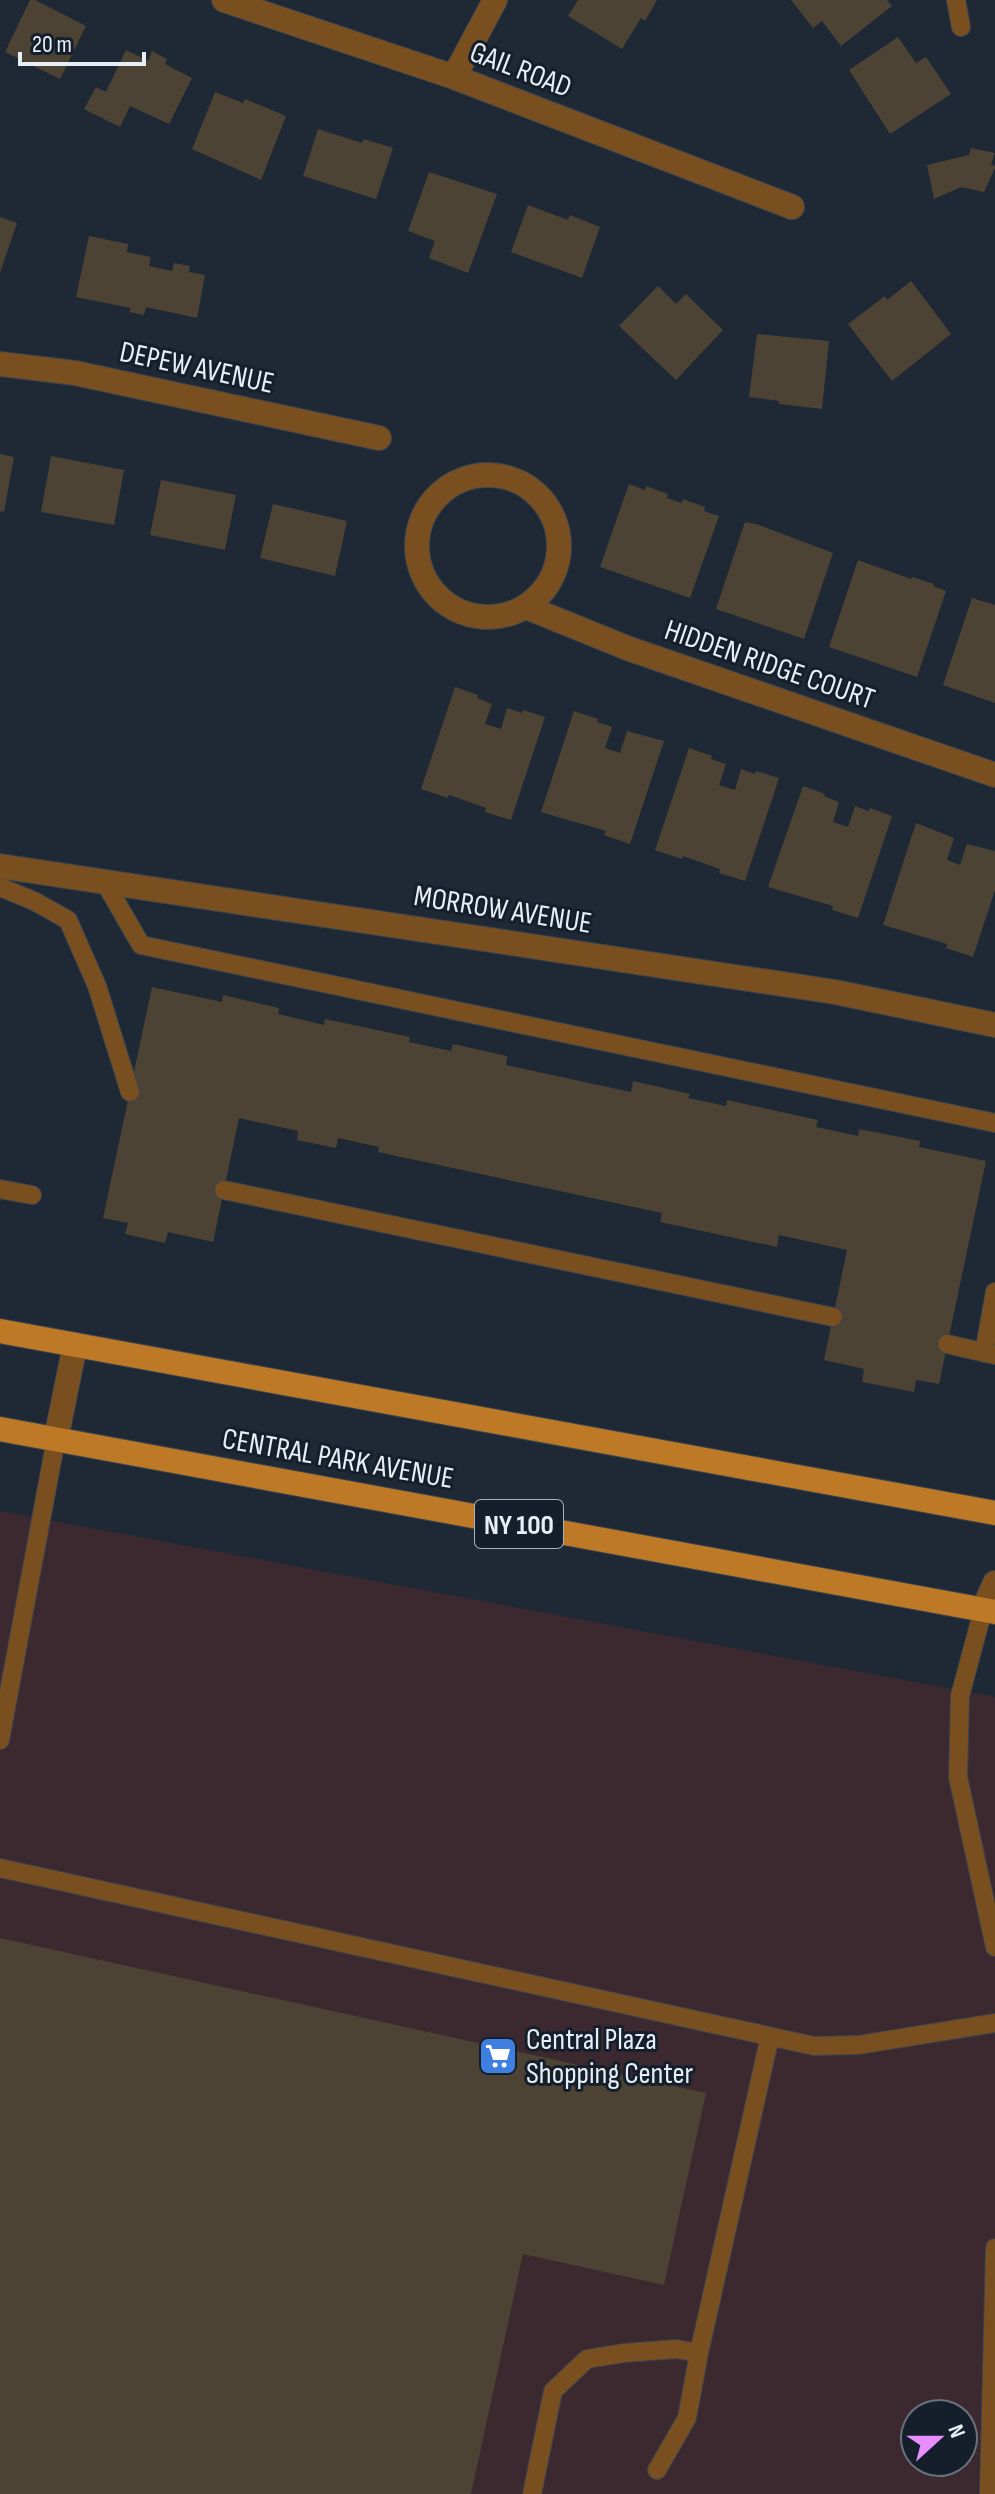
<svg xmlns="http://www.w3.org/2000/svg" width="995" height="2494" font-family="'Sofia Sans Condensed',sans-serif">
<rect width="100%" height="100%" fill="#1e2935"/>
<path fill="#3c2930" fill-rule="evenodd" d="M0,1511L995,1697V2494H0ZM915,2414H963V2462H915Z"/>
<path fill="#4c4334" d="M30,0H35L86,26L60,79L5,52Z
M578,0H657L645,21L641,18L622,49L568,16Z
M791,0H887L892,6L841,46L822,21L813,28Z
M898,37L916,63L926,57L951,94L890,134L849,70Z
M126,50L148,61L152,51L167,59L165,64L192,78L169,124L130,106L120,127L84,109L96,87L106,92Z
M215,92L243,103L245,99L286,116L261,180L192,149Z
M318,129L362,143L364,139L393,148L376,199L303,176Z
M971,148L995,153L991,164L995,166V168L984,192L961,187L934,199L927,165L969,155Z
M429,172L497,194L468,273L429,258L435,241L408,231Z
M528,205L568,220L570,215L600,227L582,278L511,252Z
M0,217L17,223L0,273Z
M89,236L128,244L127,252L151,257L149,266L172,271L174,263L190,266L189,272L205,275L197,318L146,307L144,315L129,312L131,308L76,297Z
M911,281L951,334L892,381L848,324L885,296L887,300Z
M658,286L676,304L686,294L723,330L676,380L619,326Z
M757,334L829,341L822,409L779,404V401L749,397Z
M0,454L14,457L4,512L0,511Z
M51,456L124,470L114,525L41,512Z
M161,480L236,495L225,550L150,535Z
M629,484L645,490L646,486L668,494L667,498L682,503L683,499L705,507L704,511L719,516L690,598L600,567Z
M273,504L347,521L335,576L260,558Z
M745,522L759,525L833,553L804,639L716,609Z
M858,560L911,579L912,577L934,584L933,586L946,591L917,677L829,647Z
M972,598L995,605V703L943,685Z
M455,687L478,695L477,698L492,704L485,724L501,729L507,708L522,713L523,710L545,717L511,820L485,812L486,808L449,795L448,798L421,789Z
M574,711L598,719L597,722L612,727L605,748L620,753L627,731L664,741L630,844L604,835L606,831L541,812Z
M689,748L712,756L711,759L726,764L719,785L735,790L741,769L755,774L756,771L779,778L745,881L719,873L720,869L683,856L682,859L655,850Z
M803,786L825,794L824,796L839,802L833,822L848,827L855,806L868,811L870,808L892,816L858,918L832,910L833,906L768,887Z
M916,823L954,838L947,860L960,865L967,844L995,851V890L973,957L946,948L947,944L883,925Z
M152,987L222,1002L223,995L279,1008L278,1014L324,1025L325,1019L410,1037L409,1042L451,1051L453,1044L507,1056L506,1065L631,1092L633,1081L690,1094L688,1098L726,1106L727,1100L818,1120L816,1127L858,1136L859,1129L920,1141L919,1147L986,1161L939,1384L916,1380L914,1392L862,1382L864,1369L824,1360L847,1250L779,1235L777,1247L660,1222L662,1213L378,1152L379,1147L338,1138L336,1148L297,1140L298,1131L239,1118L213,1242L168,1232L165,1243L125,1234L128,1223L103,1218Z
M0,1938L706,2093L664,2285L523,2254L471,2494H0Z"/>
<g fill="none" stroke-linecap="round" stroke-linejoin="round">
<g stroke="#3a4550" stroke-width="20">
<path id="service" d="M956,0L961,27
M104,881L141,945L995,1123
M0,887L34,901L68,920L97,986L130,1092
M0,1189L32,1195
M224,1190L833,1317
M947,1344L995,1355
M984,1353L995,1292
M983,1610L960,1696L958,1777L995,1947
M0,1740L56,1439
M0,1868L814,2046L858,2045L995,2023
M657,2470L687,2418L699,2353L770,2036
M532,2494L553,2391L587,2359L624,2353L676,2349L699,2353
M989,2494L995,2248"/>
</g>
<g stroke="#3a4550" stroke-width="26">
<path id="minor" d="M224,0L454,77L792,207
M454,77L495,0
M0,364L75,373L379,438
M417 546a71 71 0 1 1 142 0a71 71 0 1 1-142 0Z
M526,607L627,648L995,775
M0,866L835,992L995,1025
M56,1439L75,1345
M983,1610L995,1583"/>
</g>
<g stroke="#3a4550" stroke-width="26">
<path id="primary" d="M0,1331L995,1513
M0,1429L995,1612"/>
</g>
<use href="#service" stroke="#794f20" stroke-width="18"/>
<use href="#minor" stroke="#794f20" stroke-width="24"/>
<use href="#primary" stroke="#bd7926" stroke-width="24"/>
</g>
<defs>
<g id="supermarket-square" transform="scale(2)"><rect x="-9" y="-9" width="18" height="18" rx="4" fill="#3f7fe0" stroke="#151f2b"/><path d="M-6-5.5h2.5l.6 2H6L4.5 2H-2.5L-4.4-4H-6ZM-1.5 3.2a1.3 1.3 0 1 0 .1 0ZM3 3.2a1.3 1.3 0 1 0 .1 0Z" fill="#fff"/></g>
</defs>
<g fill-rule="evenodd">
<use href="#supermarket-square" x="498" y="2056"/>
</g>
<g text-anchor="middle" stroke-width="6" stroke-linejoin="round" paint-order="stroke">
<rect fill="#151f2b" stroke="#a8b0b9" stroke-width="2" x="475" y="1500" width="88" height="48" rx="6"/>
<g font-size="28" font-weight="bold" fill="#e7eef6">
<text x="519" y="1534">NY 100</text>
</g>
<g font-size="30" fill="#e7eef6" stroke="#151f2b">
<text transform="translate(521 69) rotate(21)" y="10">GAIL ROAD</text>
<text transform="translate(197 367) rotate(12)" y="10">DEPEW AVENUE</text>
<text transform="translate(770 664) rotate(19)" y="10">HIDDEN RIDGE COURT</text>
<text transform="translate(503 909) rotate(9)" y="10">MORROW AVENUE</text>
<text transform="translate(338 1458) rotate(10)" y="10">CENTRAL PARK AVENUE</text>
</g>
<g font-size="30" fill="#e7eef6" stroke="#151f2b" text-anchor="start">
<text x="526" y="2049">Central Plaza<tspan x="526" dy="34">Shopping Center</tspan></text>
</g>
</g>
<g transform="translate(939 2438) rotate(69)"><circle r="38" fill="#151f2b" stroke="#69727c" stroke-width="2"/>
<path d="M0-6L14 30L0 20L-14 30Z" fill="#e88eff"/>
<text y="-12" font-size="22" font-weight="bold" text-anchor="middle" fill="#e7eef6">N</text>
</g>
<path d="M20 52v12h124v-12" fill="none" stroke="#e7eef6" stroke-width="4"/>
<text x="32" y="52" font-size="24" fill="#e7eef6" stroke="#151f2b" stroke-width="6" paint-order="stroke">20 m</text>
</svg>
